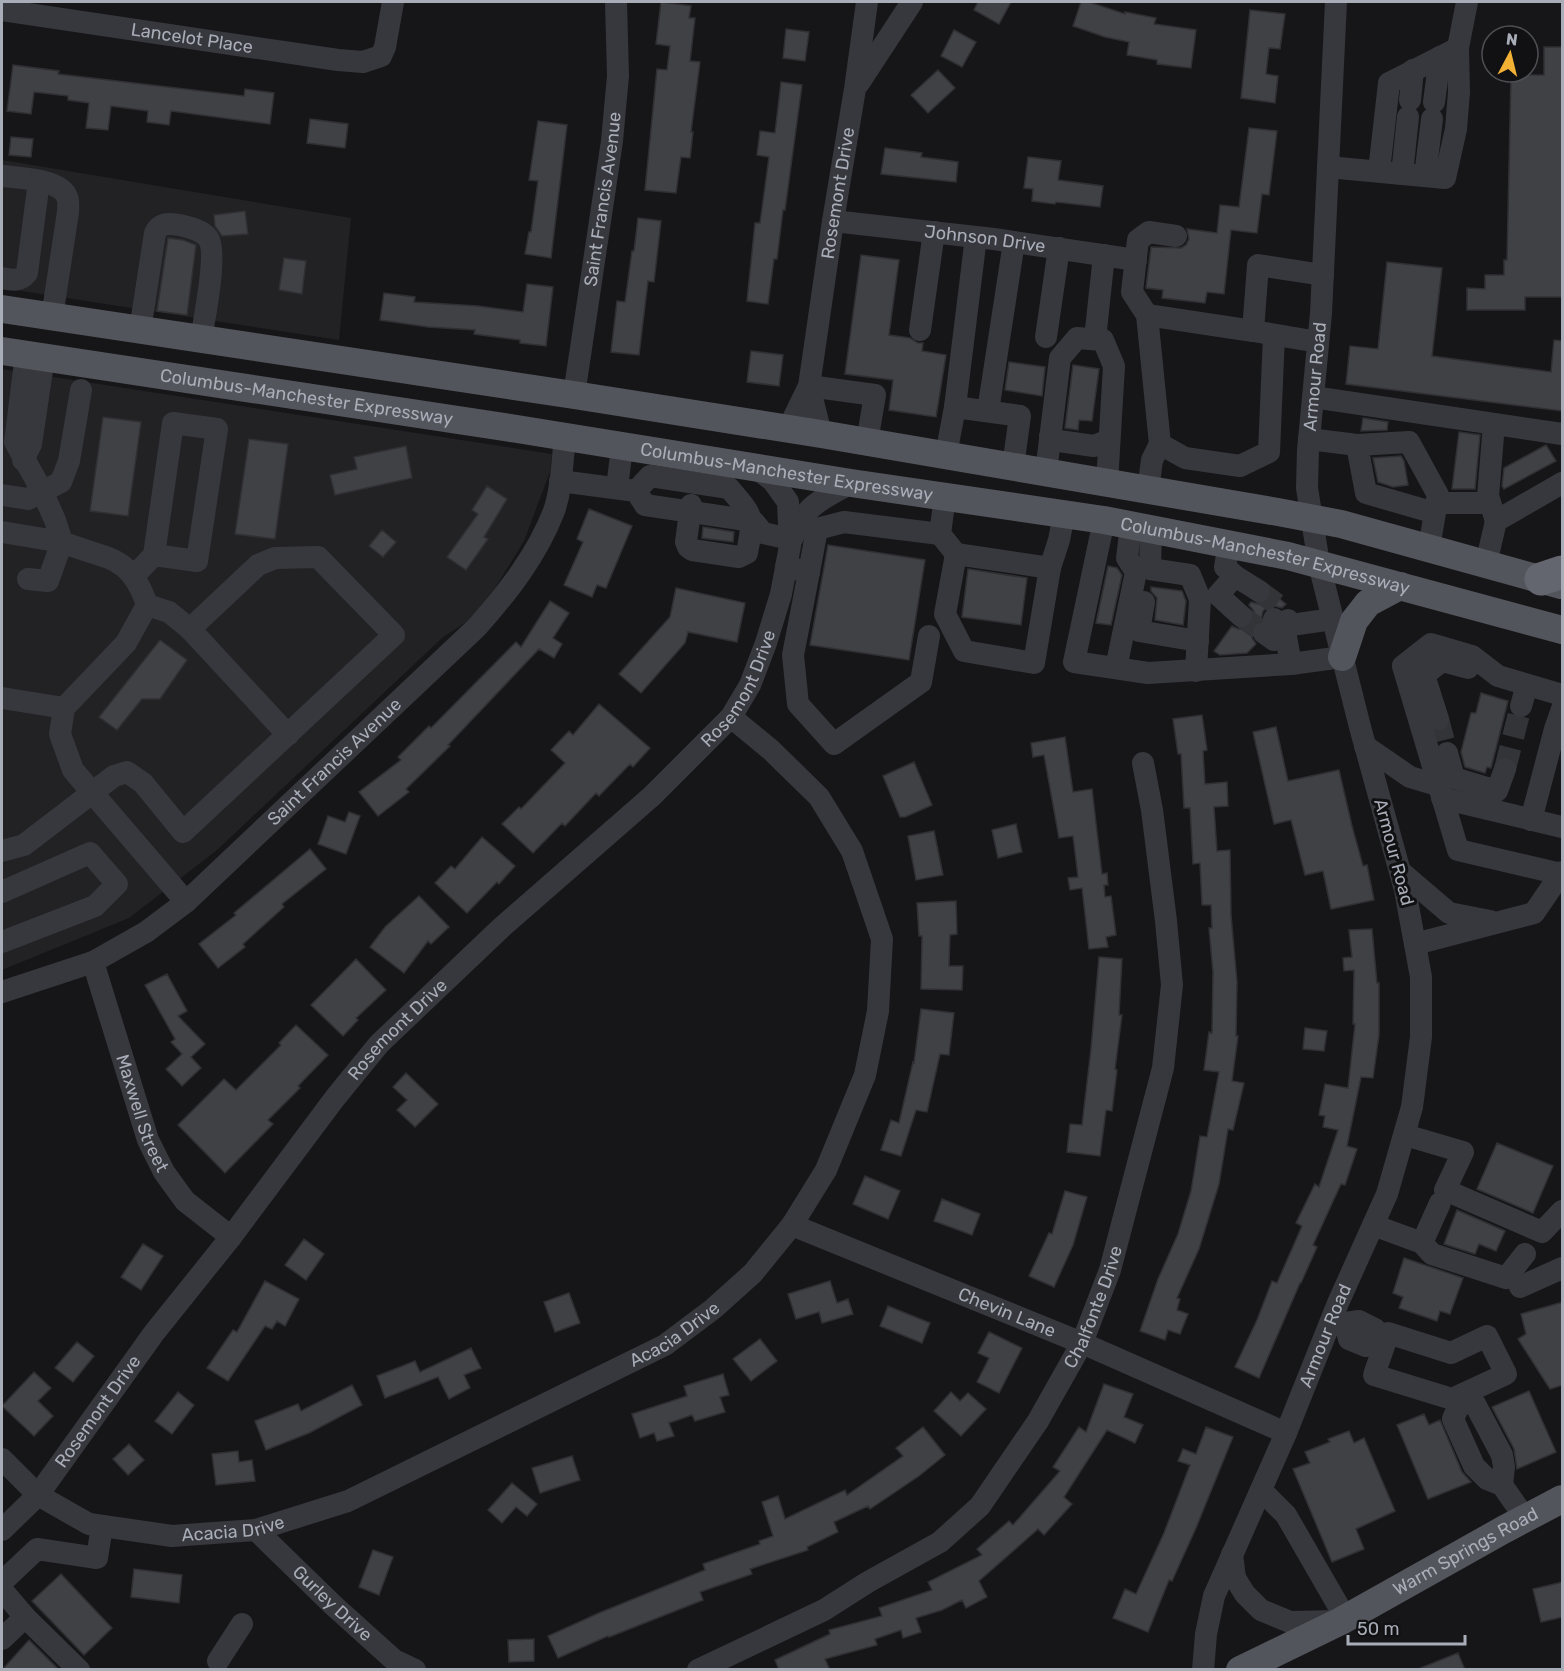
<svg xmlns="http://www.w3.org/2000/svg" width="1564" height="1671" font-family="Rubik,sans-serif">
<rect width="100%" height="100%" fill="#161618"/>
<path fill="#222225" d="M2,160L351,218L339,340L2,288Z
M2,369L552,454L550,472L524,541L495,588L472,618L442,638L217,850L129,918L2,970Z"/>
<path fill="#404145" stroke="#303034" stroke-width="1.5" d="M661,2L691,6L689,18H695L690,61L700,62L691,132H693L690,158L681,157L676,193L645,190L657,69L667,70L670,46L656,44Z
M978,2H1011L999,24L974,10Z
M1081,2H1089L1125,14V12L1156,18L1154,24L1196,30L1191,68L1157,64V60L1127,55L1129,42L1105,37L1073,26Z
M1250,10L1285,14L1280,49L1269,48L1266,74L1278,76L1275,103L1241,98Z
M786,29L809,32L805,61L783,58Z
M954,30L976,42L962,67L941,56Z
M1544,47H1563V297H1525V310H1467V288L1485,289V275H1504V260H1507L1511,75H1544Z
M13,65L59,71L58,74L244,96L245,89L274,93L270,124L171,111L169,125L147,122L148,111L111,106L108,130L86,128L89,103L68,100V96L34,92L31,114L7,111Z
M938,70L955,88L928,113L911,95Z
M781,82L802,85L785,210H783L777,259H774L768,304L747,301L755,223H760L769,157L757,155L760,131L775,133Z
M310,119L348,124L345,148L307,143Z
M538,121L567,125L551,258L525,254L529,232H531L538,181L529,180Z
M1249,128L1277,131L1269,195L1262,194L1257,233L1231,230L1224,294L1207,292L1205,303L1162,298L1163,290L1146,288L1151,247L1181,248L1186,245L1189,239L1187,229L1217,233L1220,205L1239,207Z
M11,137L33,139L31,157L9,155Z
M885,148L922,153L921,157L958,162L956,182L881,174Z
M1028,157L1061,161L1058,180L1103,186L1100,207L1056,202L1055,204L1032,201L1033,189L1024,188Z
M245,211L248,234L222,236L215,226L214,215Z
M638,218L661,221L654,282L648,281L639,355L611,352L617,301L625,302L632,251H634Z
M168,238L183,240L196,245L187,315L157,311Z
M861,255L899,260L889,335L910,338L918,343H923L922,351L946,355L936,417L889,410L893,380L845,374Z
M284,258L306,261L302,294L279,290Z
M1387,262L1442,268L1432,356L1551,372L1554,340L1563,341V411L1346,384L1350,346L1378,349Z
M527,284L553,287L546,346L520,343V340L474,334L475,330L428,327L380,320L384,293L415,297L414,302L478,306L523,312Z
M751,351L783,355L779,386L747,382Z
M1009,362L1045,367L1042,396L1005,390Z
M1073,365L1099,369L1092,421L1079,420L1078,430L1065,428Z
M103,417L141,422L128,516L90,511Z
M1363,418L1388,422L1387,430L1361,431Z
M1459,432L1480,435L1475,489H1452Z
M249,439L288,444L275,539L235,534Z
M1546,445L1556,461L1504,489L1502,486L1504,468Z
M406,446L412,478L335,495L330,475L357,469L354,457Z
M1401,456L1404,461L1408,485L1393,487L1378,482L1373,458Z
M487,486L507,499L484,537L488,539L466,570L447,557L478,514L472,510Z
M589,509L632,526L606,588L597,585L592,597L564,585L583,542L577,539Z
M703,527L734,532L733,542L702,538Z
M382,530L396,542L383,557L369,546Z
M828,545L925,560L909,660L810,645Z
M1108,566L1117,568L1122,575L1111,625L1096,623Z
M968,569L1027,578L1021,625L962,617Z
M1151,587L1182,591L1186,601L1183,625L1155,620L1157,598L1151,591Z
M676,588L745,603L737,642L688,632L685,643L641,693L619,674L670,617Z
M1272,593L1286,604L1282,608L1275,606L1269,607L1263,611L1261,620L1253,625L1251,631L1252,638L1256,644L1247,653L1220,655L1214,651L1232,626L1238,629H1245L1251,625L1254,618V611L1249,605L1251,602L1258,604L1265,603L1270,599Z
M550,601L569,613L553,638L562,644L554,658L539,649L448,745L450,746L406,789L409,792L378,816L359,792L401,760L398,757L429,726L431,728L516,642L521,647Z
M160,640L187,660L160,699H142L117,730L99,717Z
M1481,693L1508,701L1491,768L1487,767L1485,773L1465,767L1461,752L1471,713H1476Z
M599,704L650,748L633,767L630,764L599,796L596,793L565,826L562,823L533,853L502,824L519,807L521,809L565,763L551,750L569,731L573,735Z
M1202,715L1207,750L1203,751L1205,784L1227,782L1228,806L1214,807L1217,851L1230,850L1231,915L1237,982L1236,1036H1238L1232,1081L1244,1083L1233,1130L1228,1129L1219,1184L1199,1249L1177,1298L1180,1299L1177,1310L1188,1314L1180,1334L1168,1330L1165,1340L1140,1331L1158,1279L1178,1234L1191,1191L1200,1136L1207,1137L1219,1072L1204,1070L1209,1032L1212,1033L1213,972L1209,928H1212L1211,905H1202L1200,863L1193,864L1190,808H1184L1181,754H1178L1173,719Z
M1276,727L1288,781L1339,770L1352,826L1363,866L1367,865L1374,900L1331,909L1323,871L1305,875L1291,820L1274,824L1253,732Z
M1065,737L1073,792L1092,789L1102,874L1107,873L1108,885H1104L1105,897L1111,896L1116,935L1106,937L1108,947L1089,949L1082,888L1070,890L1068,878L1078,877L1073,836L1059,838L1044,755L1033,757L1031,743Z
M914,762L932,805L905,817H900L883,776Z
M349,812L360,816L346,854L318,844L328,816L345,822Z
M1016,824L1022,852L998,858L992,830Z
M934,831L943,875L916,880L908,836Z
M482,837L515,866L499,884L497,882L467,913L435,883L451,866L455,869Z
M310,849L326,869L282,904L284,907L243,944L245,947L218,968L199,944L236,915L234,913Z
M419,896L449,927L431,944L428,941L404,973L370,947L385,927Z
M956,901L957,934L950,935L949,966H963L962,990L921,989L922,936H919L917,903Z
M1372,929L1377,983H1379V1035L1373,1078L1361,1077L1347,1146L1357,1149L1345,1185L1341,1184L1313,1245L1317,1247L1301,1283H1300L1259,1378L1235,1367L1257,1320L1272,1281L1277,1283L1302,1226L1296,1223L1315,1184L1319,1187L1338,1130L1323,1127L1325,1116L1319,1115L1325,1084L1348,1088L1355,1024H1353L1354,970L1344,971L1343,958L1352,957L1349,930Z
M1099,957L1122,959L1119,1015H1122L1115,1069L1117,1070L1112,1111L1106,1110L1100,1156L1067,1152L1070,1124L1082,1125L1091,1049Z
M356,959L386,990L356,1018L358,1020L343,1036L311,1005Z
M167,974L187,1011L178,1016L205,1044L191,1057L201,1068L182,1086L166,1069L182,1054L171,1042L175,1039L145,985Z
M921,1009L954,1013L949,1055L940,1054L927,1112L916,1110L901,1156L881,1150L891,1120L899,1123L913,1062L914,1063Z
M296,1025L328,1055L298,1086L300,1088L268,1120L273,1124L225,1173L178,1125L224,1079L236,1090L281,1045L279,1043Z
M1305,1028L1327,1031L1324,1051L1303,1049Z
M406,1073L438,1104L415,1127L397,1110L407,1100L393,1087Z
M1497,1143L1553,1166L1533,1213L1477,1189Z
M865,1176L900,1191L888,1219L853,1204Z
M1065,1191L1087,1197L1073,1245L1054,1287L1029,1276L1049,1233L1052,1234Z
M942,1199L980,1214L972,1235L934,1221Z
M1457,1210L1505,1231L1496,1251L1479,1244L1475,1254L1444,1244Z
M304,1239L324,1254L306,1280L285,1265Z
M143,1244L163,1256L141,1290L121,1277Z
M1404,1258L1463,1278L1450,1314L1440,1311L1437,1321L1399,1308L1403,1297L1393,1293Z
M265,1281L299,1299L285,1326L277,1321L272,1329L265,1326L228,1381L207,1368L233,1330L237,1332Z
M830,1281L837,1303L848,1299L853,1314L822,1323L819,1312L796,1319L788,1294Z
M569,1293L580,1323L555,1332L544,1302Z
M1563,1302V1385L1550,1389L1518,1339L1526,1334L1521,1314Z
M888,1306L930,1323L922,1343L880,1326Z
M989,1332L1022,1348L999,1393L977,1382L989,1358L978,1353Z
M760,1339L777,1361L751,1381L733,1359Z
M77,1342L94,1356L73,1382L55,1368Z
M471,1348L481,1368L464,1375L470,1388L449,1399L438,1377L385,1398L377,1376L415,1361L420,1372Z
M34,1372L51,1388L38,1401L53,1416L34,1436L2,1406Z
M723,1374L729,1395L720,1397L725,1412L695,1421L692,1415L669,1423L674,1436L657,1441L654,1433L640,1438L632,1414L687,1396L684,1386Z
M1104,1384L1133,1394L1124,1417L1143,1425L1135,1443L1107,1430L1064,1497L1072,1504L1044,1535L1038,1529L979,1581L987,1597L966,1608L962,1600L942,1610L916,1618L921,1632L903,1638L901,1630L875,1639L877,1645L825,1659L830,1670H779L775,1660L830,1634L829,1630L882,1616L879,1608L932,1590L928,1582L982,1555L977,1549L1009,1521L1013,1525L1060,1471L1053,1467L1079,1427L1086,1432Z
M352,1385L362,1405L309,1433L266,1450L255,1421L298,1404L301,1411Z
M1529,1391L1556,1452L1517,1469L1514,1449L1492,1407Z
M178,1392L194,1405L172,1434L155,1421Z
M951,1392L960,1401L968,1393L986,1409L961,1436L934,1411Z
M1424,1414L1429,1425L1440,1420L1462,1472L1471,1482L1428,1499L1397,1425Z
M923,1427L945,1455L919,1476L870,1509L868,1506L834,1522L838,1532L807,1547L808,1550L750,1569L752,1574L700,1592L703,1600L609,1637L608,1636L558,1658L548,1636L599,1613L705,1570L703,1564L760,1544L759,1541L773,1536L762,1502L778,1496L785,1519L845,1490L847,1495L903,1456L896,1448Z
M1206,1427L1233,1437L1196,1528L1172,1581L1169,1580L1148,1632L1113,1618L1125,1589L1136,1594L1164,1533L1190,1465L1178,1461L1183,1449L1196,1454Z
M1349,1431L1354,1443L1364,1438L1395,1511L1356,1529L1364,1549L1332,1562L1293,1469L1310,1463L1305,1452L1330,1442L1328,1439Z
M129,1444L144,1460L128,1475L113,1459Z
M238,1451L239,1462L252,1460L255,1481L216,1485L212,1454Z
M572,1456L580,1480L540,1493L532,1468Z
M512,1483L537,1504L527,1516L516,1507L502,1523L488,1510Z
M373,1550L393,1557L379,1595L359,1587Z
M134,1569L182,1575L179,1603L131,1597Z
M61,1574L112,1628L84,1655L32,1601Z
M1563,1582V1617L1541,1622L1533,1589Z
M534,1639V1661L509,1662L508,1640Z
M29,1640L59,1670H2Z
M1458,1653L1465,1670H1418V1669Z"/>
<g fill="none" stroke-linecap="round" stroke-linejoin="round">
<path stroke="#333438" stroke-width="22" stroke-dasharray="22 11" stroke-linecap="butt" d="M1259,591L1282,608
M1241,616L1264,633
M1438,719L1447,753
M1505,769L1521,706"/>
<g stroke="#37383d" stroke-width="22">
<path id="s1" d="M2,10L338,60L363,62L381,56L385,47L393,2"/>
<path d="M859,83L912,2"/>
<path d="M1410,100L1413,70"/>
<path d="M1434,102L1440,57"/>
<path d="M1328,167L1445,178L1456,129L1459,92L1458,48L1467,2"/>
<path d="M1379,171L1389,83L1458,48"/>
<path d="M1402,174L1408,117"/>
<path d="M2,176C19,178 60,179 67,197C69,201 68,208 68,212L52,317"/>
<path d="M1425,176L1432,119"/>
<path id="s2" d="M833,221L994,239L1136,260"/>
<path d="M2,278C12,280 20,282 27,273L39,181"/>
<path d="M1147,315L1132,292L1138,240L1149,232L1176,236"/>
<path d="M140,330L155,233C160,223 168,223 179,225C188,227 202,230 208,238C218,251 204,321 201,339"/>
<path d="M920,330L934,232"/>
<path d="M1253,331L1147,315L1160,444L1185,458L1240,466L1269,452L1274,335"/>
<path d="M1046,337L1059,248"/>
<path d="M1095,339L1104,255"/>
<path d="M1318,342L1253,331L1258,265L1323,275"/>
<path d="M26,354L15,442L42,491L55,520L62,542C106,560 130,553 147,605L169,612L190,629L288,735"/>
<path d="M809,386L875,395L867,442"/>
<path d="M809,386L821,434"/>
<path id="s3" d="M574,395L612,141L618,76L616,2"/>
<path d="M1313,397L1562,434"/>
<path d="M955,407L1020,416L1013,466"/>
<path d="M988,411L1014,242"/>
<path d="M1494,424L1488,496L1496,521"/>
<path id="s4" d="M788,429L809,386L833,221L855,89L867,2"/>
<path d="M1050,436L1059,441L1094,446L1109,440"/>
<path d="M1309,439L1357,445"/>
<path d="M946,455L955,407L976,237"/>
<path d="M23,460L31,444L44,357"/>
<path d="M1046,472L1060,358L1077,338L1103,340L1114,366L1107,483"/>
<path d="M560,481L636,491L645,505L753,521L763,533L790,539"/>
<path d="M617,488L622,447"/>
<path d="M1148,490L1152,460L1160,444"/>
<path d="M636,491L650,476L729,488C754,517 754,516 747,553L739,557L692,550L688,547L686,542L691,505"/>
<path d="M2,495L28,499L61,482L69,461L81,390"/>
<path d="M945,497L940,534L956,554L1050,568L1059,540L1064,514"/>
<path d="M1436,503H1490"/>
<path d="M1104,520L1074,662L1148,673L1291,664"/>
<path d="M1151,529L1150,569L1190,575L1200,599L1196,671"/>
<path d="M2,532L62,542L48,581L28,579"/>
<path d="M792,539C807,503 818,502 851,483"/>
<path d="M1229,544L1225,567L1235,576L1259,591"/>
<path d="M1429,548L1438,495L1409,442L1357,445L1366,493L1435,513"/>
<path d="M956,554L945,614L964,651L1034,663L1050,568"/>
<path d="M1486,564L1496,521L1562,483"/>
<path d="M786,567L809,572L793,655L798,704L834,744L921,682L929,636"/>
<path d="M809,572L817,529L844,522L940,534"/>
<path d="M134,576L154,555L197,561L217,429L173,423L154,555"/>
<path d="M1235,576L1218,595L1241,616"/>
<path d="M1144,602L1139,631L1198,641"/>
<path d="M147,605L126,643L64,708L60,734L73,770L186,902"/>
<path d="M1274,619L1284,626L1291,664L1342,657"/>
<path d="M1284,626L1333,619"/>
<path d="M1264,633L1274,640L1288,620"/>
<path d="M1116,668L1136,572L1127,558L1131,526"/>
<path d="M2,698L64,708"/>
<path d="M1521,706L1527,685"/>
<path d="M1438,719L1424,675L1442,661L1468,668"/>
<path d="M1365,746L1410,777L1437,785"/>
<path d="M1447,753L1454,778L1497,791L1505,769"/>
<path d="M1442,798L1562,827"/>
<path d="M1531,820L1555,729L1562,709"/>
<path d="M2,851L24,845L114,776L127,772L143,783L183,832L394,635L318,557L275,558L258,565L190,629"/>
<path d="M1401,872L1449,913L1490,921"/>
<path d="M1561,874L1458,850L1403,666L1431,644L1472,656L1498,676L1562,695"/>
<path d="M2,892L90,853L117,884L95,906L2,942"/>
<path d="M1415,944L1534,913L1562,872"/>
<path id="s5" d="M93,962L148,1140L164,1172L185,1201L231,1237"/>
<path id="s6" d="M2,992L93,962L146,932L186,902L477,627C508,592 537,555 554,511C562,489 562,461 565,438"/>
<path d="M1405,1135L1463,1152L1445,1190L1542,1232L1562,1211"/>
<path id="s7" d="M792,1225L1082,1343L1286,1433"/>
<path d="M1373,1225L1422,1243L1432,1254L1506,1278L1525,1254"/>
<path d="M1422,1243L1440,1203"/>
<path d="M1520,1287L1562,1268"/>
<path d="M1332,1319L1345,1323L1359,1321L1375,1329L1377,1340L1366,1346L1349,1339L1345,1323"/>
<path d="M1377,1340L1385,1343L1374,1375L1452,1399L1506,1374L1487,1336L1451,1353L1388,1333L1385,1343"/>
<path d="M1457,1397L1460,1403L1453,1419L1474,1466L1487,1479L1502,1485L1525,1518"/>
<path d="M1460,1403L1475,1404L1502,1455L1504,1467L1502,1485"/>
<path id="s8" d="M2,1459L38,1495L89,1524L172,1536L256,1530L348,1501L665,1345L713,1309L753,1273L792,1225L826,1170L865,1075L878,1011L882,939L852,851L819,797L771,750L731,717"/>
<path d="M1261,1490L1286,1515L1346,1619"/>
<path id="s9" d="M2,1530L38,1495L154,1333L231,1237L335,1098L379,1044L502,927L652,796L731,717L750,685L766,643L781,594L790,546L788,502L773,481L756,468"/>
<path id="s10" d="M256,1530L333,1605L394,1660L415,1670"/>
<path d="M1232,1554L1235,1578L1245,1594L1261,1610L1290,1622L1337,1621"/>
<path d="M2,1582L37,1549L97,1558L102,1526"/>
<path d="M2,1590L25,1617L2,1639"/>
<path d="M25,1617L79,1670"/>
<path d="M218,1661L242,1624"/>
<path id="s11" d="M698,1670L824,1610L868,1582L940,1542L980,1506L1038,1421L1082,1343L1110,1270L1163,1068L1172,985L1166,921L1152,810L1143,763"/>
<path id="s12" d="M1203,1670L1206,1634L1214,1596L1286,1433L1338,1303L1387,1194L1412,1107L1421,1037V977L1405,890L1360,727L1319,564L1307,488L1308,450L1321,313L1336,2"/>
</g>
<g stroke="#53555c" stroke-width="28">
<path d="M2,309L574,395L821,434L1278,512L1341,524L1561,585"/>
<path id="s13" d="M2,351L517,429L851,483L1104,520L1288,556L1562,630"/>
<path d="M1342,657L1354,621L1368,603L1400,586"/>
<path id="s14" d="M1240,1670L1341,1621L1503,1530L1562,1499"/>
</g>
<path stroke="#63666e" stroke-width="33" d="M1541,579L1562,572"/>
</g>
<g text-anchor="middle" stroke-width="6" stroke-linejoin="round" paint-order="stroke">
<g font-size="18" fill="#a8adb8" stroke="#111113">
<text dy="6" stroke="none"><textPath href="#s1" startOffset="192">Lancelot Place</textPath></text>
<text dy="6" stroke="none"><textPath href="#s4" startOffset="243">Rosemont Drive</textPath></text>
<text dy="6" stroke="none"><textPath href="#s3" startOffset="198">Saint Francis Avenue</textPath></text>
<text dy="6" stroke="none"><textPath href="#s2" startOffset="153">Johnson Drive</textPath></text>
<text dy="6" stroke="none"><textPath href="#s12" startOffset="1348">Armour Road</textPath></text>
<text dy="6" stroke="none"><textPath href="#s13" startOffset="308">Columbus-Manchester Expressway</textPath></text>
<text dy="6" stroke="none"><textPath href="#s13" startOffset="794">Columbus-Manchester Expressway</textPath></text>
<text dy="6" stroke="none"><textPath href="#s13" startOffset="1280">Columbus-Manchester Expressway</textPath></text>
<text dy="6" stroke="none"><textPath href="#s9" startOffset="1125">Rosemont Drive</textPath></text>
<text dy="6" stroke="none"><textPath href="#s6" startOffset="411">Saint Francis Avenue</textPath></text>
<text transform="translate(1394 852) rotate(75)" y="6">Armour Road</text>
<text dy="6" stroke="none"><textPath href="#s9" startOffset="639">Rosemont Drive</textPath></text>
<text dy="6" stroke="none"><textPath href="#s5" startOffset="159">Maxwell Street</textPath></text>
<text dy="6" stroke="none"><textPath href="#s11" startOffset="558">Chalfonte Drive</textPath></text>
<text dy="6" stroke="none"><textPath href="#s7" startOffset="232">Chevin Lane</textPath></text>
<text dy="6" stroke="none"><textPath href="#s8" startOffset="741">Acacia Drive</textPath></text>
<text dy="6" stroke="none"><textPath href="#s12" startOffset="358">Armour Road</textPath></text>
<text dy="6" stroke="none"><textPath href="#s9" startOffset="153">Rosemont Drive</textPath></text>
<text dy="6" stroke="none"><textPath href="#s8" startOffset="255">Acacia Drive</textPath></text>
<text dy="6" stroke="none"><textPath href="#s14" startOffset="255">Warm Springs Road</textPath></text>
<text dy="6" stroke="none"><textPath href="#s10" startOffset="106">Gurley Drive</textPath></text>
</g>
</g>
<rect width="1564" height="1671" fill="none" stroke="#a8adb8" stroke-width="6"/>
<g transform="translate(1510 54) rotate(7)"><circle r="28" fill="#111113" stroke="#4d4f55" stroke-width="1.5"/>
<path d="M0-4.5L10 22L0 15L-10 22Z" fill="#f2b134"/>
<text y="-9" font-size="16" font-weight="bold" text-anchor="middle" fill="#a8adb8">N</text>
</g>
<path d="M1348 1635v9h117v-9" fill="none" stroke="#a8adb8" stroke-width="3"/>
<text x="1357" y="1635" font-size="18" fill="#a8adb8" stroke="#111113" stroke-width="4.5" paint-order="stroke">50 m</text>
</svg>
